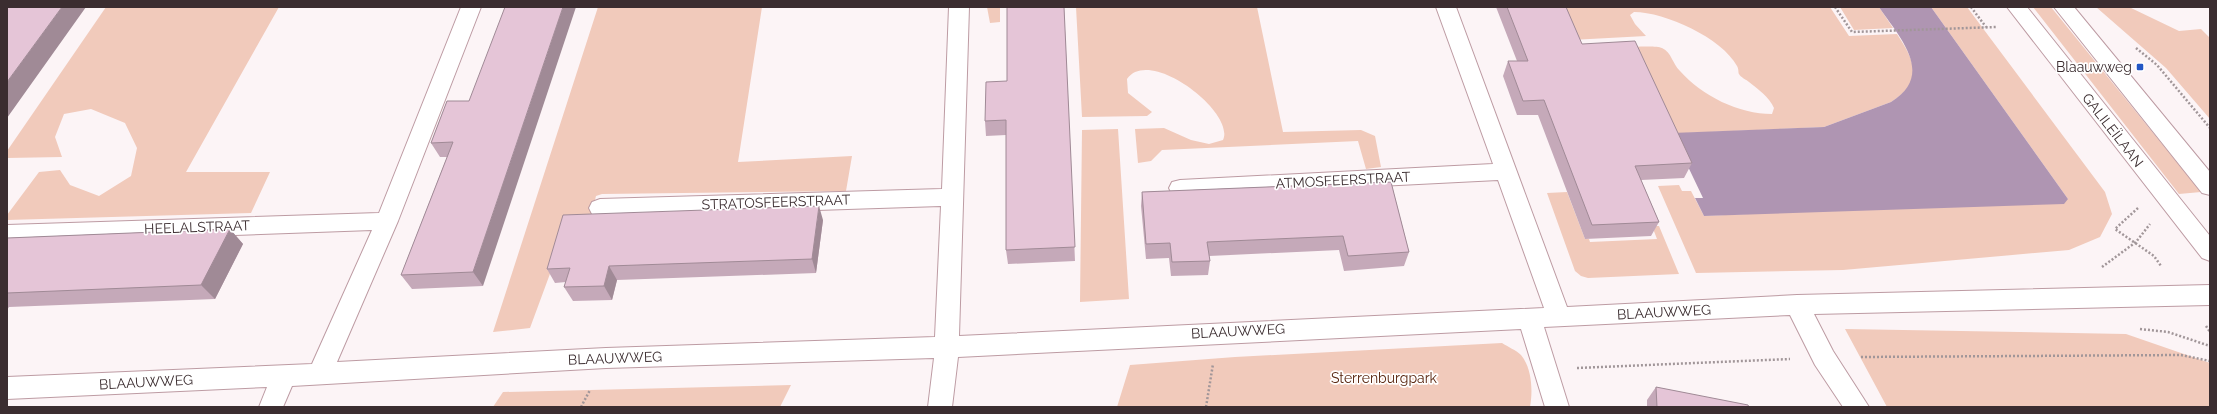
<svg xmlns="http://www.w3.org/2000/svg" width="2217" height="414" font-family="Raleway,sans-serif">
<rect width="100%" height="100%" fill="#fcf4f6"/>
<path fill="#f1cabb" d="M106,7H279L186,172H270L251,213L7,220V215L39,172L60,170L70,185L99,196L131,176L137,148L125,123L91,109L64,114L55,137L62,157L7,158V151Z
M598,7H762L738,162L852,156L846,191L602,194L596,196L589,224L568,225L530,328L493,332Z
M987,7H1000V22L990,23Z
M1076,7H1257L1283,132L1361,130L1375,136L1381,167L1366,169L1358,141L1162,150L1151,161L1138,163L1135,129L1164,128L1191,140L1209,144L1223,140C1236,113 1150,46 1127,79L1128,93L1152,112L1147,116L1082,117Z
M1556,7H1830L1849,36L1897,34C1915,61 1924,82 1891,102L1824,127L1663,134L1597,49C1609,49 1654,44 1662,48C1672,53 1672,63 1680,71C1702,96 1739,114 1772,114L1774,108C1769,97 1758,89 1749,82C1747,80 1740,77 1739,74C1738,73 1739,69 1737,66C1722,38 1665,12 1634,12L1630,15L1635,24L1646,36L1571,40Z
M1840,7H1879L1893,28L1854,30Z
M1931,7H1967L2105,192L2112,214L2100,237L2069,250L1843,270L1696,273L1658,186L1679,185L1682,191H1691L1704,216L2068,199Z
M2033,7H2051L2201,192L2179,194Z
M2096,7H2129L2179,31L2201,29L2210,38V119L2166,68Z
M1118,129L1129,299L1080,302L1082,130Z
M1567,192L1585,239H1589L1590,242L1657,239L1652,226H1659L1679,274L1588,278L1581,276L1575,271L1547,193Z
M1845,329L2126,334L2210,363V407H1887Z
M1502,343C1508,347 1516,350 1521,355C1532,368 1533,391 1530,407H1117L1130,365L1235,357Z
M791,385L780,407H493L503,392Z"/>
<path fill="#af95b2" d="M1879,7H1931L2068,199L2064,204L1704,216L1695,198H1703L1672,133L1824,127L1891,102C1936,74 1899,37 1879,7Z"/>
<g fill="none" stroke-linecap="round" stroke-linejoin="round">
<g stroke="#bd9ba3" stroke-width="2">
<path id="minor" d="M461,7H481L398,221L337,362L606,348L935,337L941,206L600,217L592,214L589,208L592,202L600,199L942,189L949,7H969L959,336L1544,308L1498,180L1180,196L1172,194L1169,188L1172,182L1180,180L1493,164L1436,7H1456L1567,307L1797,295L2210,285V305L1814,314L1833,351L1869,407H1843L1815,365L1790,315L1544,327L1569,407H1545L1521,329L958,357L952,407H928L934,358L606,368L292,386L283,407H259L267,387L7,399V377L312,364L372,230L7,243V225L379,213Z
M2007,7H2027L2210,236V261L2202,258Z
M2054,7H2074L2210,172V195L2202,193Z"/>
</g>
<path stroke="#a19699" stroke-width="2.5" stroke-dasharray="2 2" stroke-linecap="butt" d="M1835,7L1852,32L1997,27
M1971,7L1986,27
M2136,48L2157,65L2210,128
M2138,208L2115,229L2154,256L2161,266
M2102,267L2136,242L2150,224
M2206,326L2210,332
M2140,329L2168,332L2210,346
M1861,357L2181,355L2210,361
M1577,368L1790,359
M581,407L590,390
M1206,407L1213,364"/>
<use href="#minor" fill="#fff" fill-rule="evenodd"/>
</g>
<path fill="#c5a9b9" d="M1064,7L1075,261L1008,264L1006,250V135L986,136L985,121L1007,81Z
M1496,7H1566L1582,44L1692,163L1684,178L1641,180L1659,222L1651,236L1585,239L1538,115H1517L1503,76L1508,61H1517Z
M447,101L483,286L412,289L401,275L447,157H440L431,143Z
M1391,182L1409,252L1404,266L1344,271L1339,250L1209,256L1210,261L1208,275L1171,276L1169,258L1146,259L1141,206L1142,192Z
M823,220L816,273L617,280L612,300L573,301L564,287L566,282L555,283L547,269Z
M230,229L243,244L215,299L9,307L7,310V238Z
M1656,387L1749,407H1647V400Z"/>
<path fill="#a08a96" d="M62,7H86L7,118V82Z
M563,7H576L483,286L473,272Z
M819,206L823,220L816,273L812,259Z
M230,229L243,244L215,299L201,285Z
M609,266L617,280L612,300L604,286Z"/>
<path fill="#e5c5d7" stroke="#a08a96" d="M7,7H62L7,82Z
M505,7H563L473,272L401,275L453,142L431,143L447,101H469Z
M1007,7H1064L1075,247L1006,250V120L985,121L986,82L1007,81Z
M1507,7H1566L1582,44L1635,41L1692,163L1635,166L1659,222L1592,225L1544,100L1523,101L1508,61H1528Z
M1391,182L1409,252L1348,256L1343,236L1207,242L1210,261L1172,262L1170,243L1146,244L1142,192Z
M819,206L812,259L609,266L604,286L564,287L570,268L547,269L563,215Z
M230,229L201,285L7,293V238Z
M1656,387L1748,405L1749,407H1657Z"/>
<rect fill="#2457c5" stroke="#fff" stroke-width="1.5" x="2136" y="63" width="8" height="8" rx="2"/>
<g text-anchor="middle" stroke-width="3.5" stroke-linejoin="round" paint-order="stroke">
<g font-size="14" fill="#3b2d30" stroke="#fff" text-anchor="end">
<text x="2132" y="72">Blaauwweg</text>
</g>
<g font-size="14" fill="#3b2d30" stroke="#fff">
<text transform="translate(2113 130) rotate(52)" y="5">GALILEÏLAAN</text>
<text transform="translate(1343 180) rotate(-3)" y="5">ATMOSFEERSTRAAT</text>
<text transform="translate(776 202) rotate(-2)" y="5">STRATOSFEERSTRAAT</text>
<text transform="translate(197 227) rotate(-2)" y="5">HEELALSTRAAT</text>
<text transform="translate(1664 312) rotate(-3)" y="5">BLAAUWWEG</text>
<text transform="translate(1238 331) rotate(-3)" y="5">BLAAUWWEG</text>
<text transform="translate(615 358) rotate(-2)" y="5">BLAAUWWEG</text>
<text transform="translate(146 382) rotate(-3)" y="5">BLAAUWWEG</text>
</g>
<g font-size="14" fill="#58250e" stroke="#fff">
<text x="1384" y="383">Sterrenburgpark</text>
</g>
</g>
<rect width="2217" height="414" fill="none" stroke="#3b2d30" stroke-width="16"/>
</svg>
